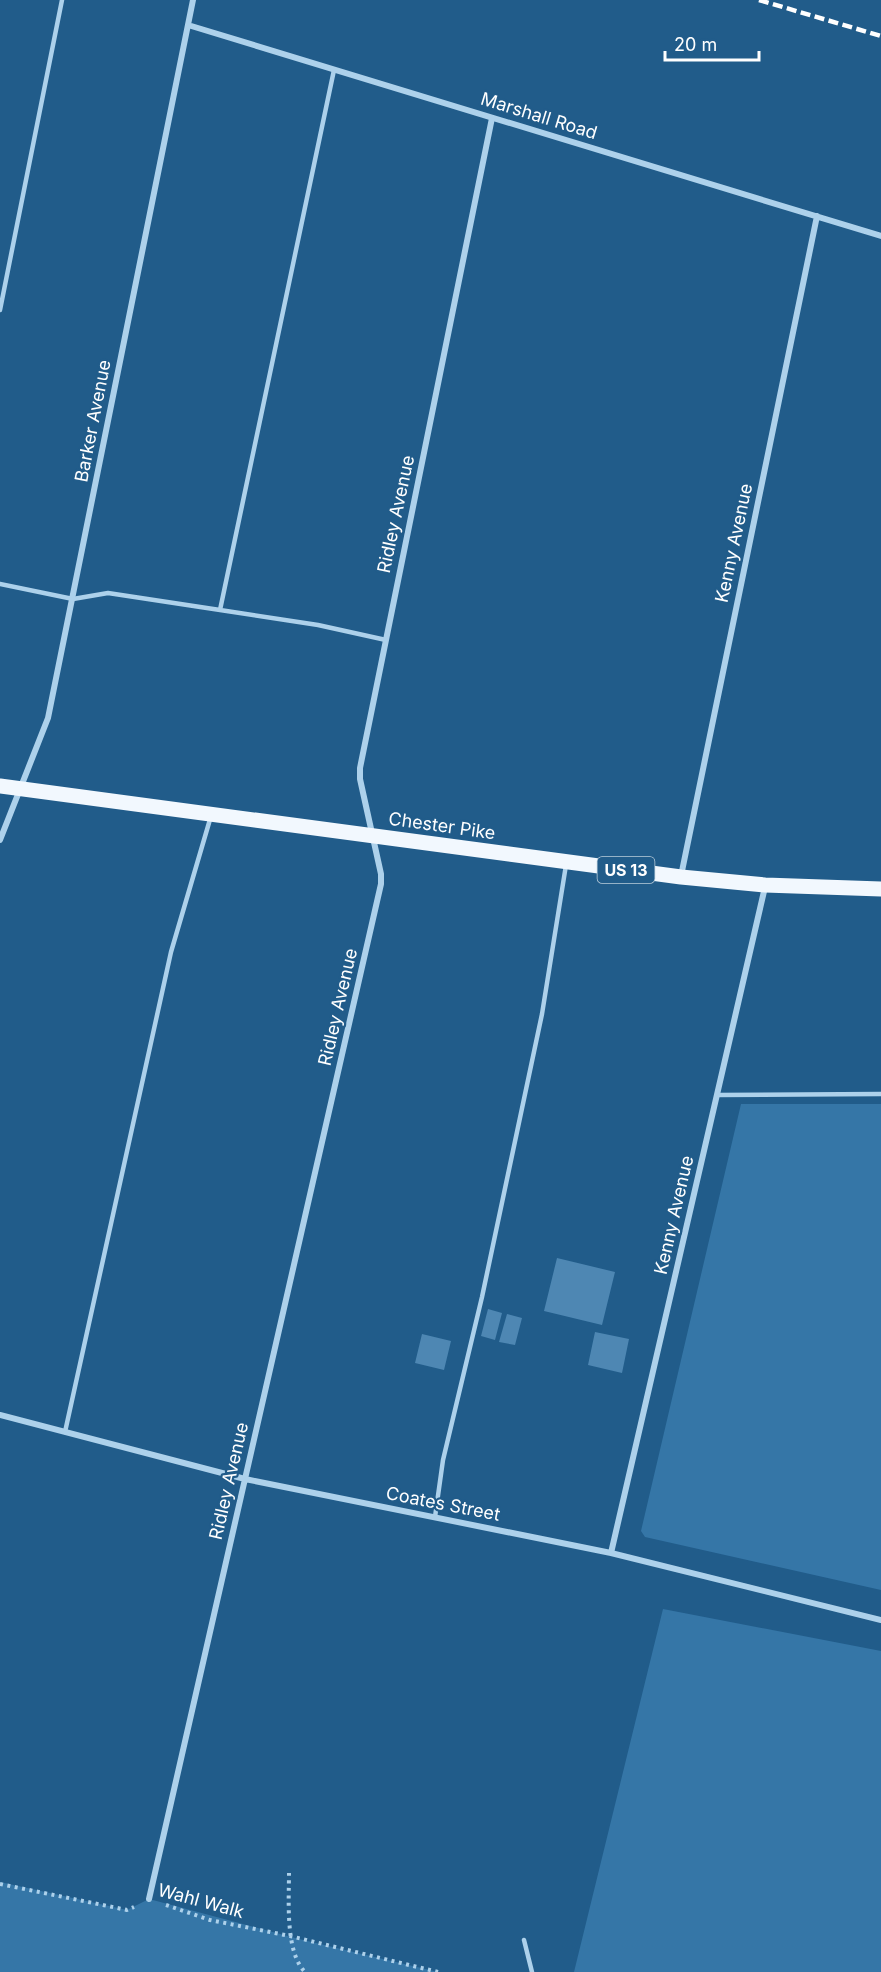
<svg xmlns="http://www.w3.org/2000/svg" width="881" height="1972" font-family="Inter,sans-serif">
<rect width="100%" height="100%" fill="#215c8a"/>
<path fill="#3576a7" d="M741,1104H881V1590L645,1537L641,1531Z
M663,1609L881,1651V1972H574Z
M0,1882L127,1910L149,1899L299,1939L438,1972H0Z"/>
<path fill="#4e87b3" d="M557,1258L615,1272L602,1325L544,1311Z
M488,1309L502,1313L495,1340L481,1336Z
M507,1314L522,1318L515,1345L499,1342Z
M595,1332L629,1339L622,1373L588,1365Z
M422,1334L451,1341L444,1370L415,1363Z"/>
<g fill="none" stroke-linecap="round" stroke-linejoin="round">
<path stroke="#add1eb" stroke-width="4" stroke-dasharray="3 4.5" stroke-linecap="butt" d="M289,1873C289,1900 285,1952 305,1972
M0,1884L127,1910L134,1907
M166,1905L210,1920L290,1936L438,1972"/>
<path stroke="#add1eb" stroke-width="4.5" d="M0,310L62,0
M0,584L73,599L108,593L220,610L334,70
M220,610L318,625L386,640
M717,1095L881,1094
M65,1432L171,952L211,816
M435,1517L443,1460L482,1297L542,1014L566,865
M524,1940L532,1972"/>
<path stroke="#add1eb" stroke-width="6" d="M188,25L881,236
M0,840L48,718L193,0
M681,876L817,216
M0,1415L245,1479L611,1553L881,1620
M611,1553L765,887
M149,1899L381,884V874L360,779V768L492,118"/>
<path stroke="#f2f8fe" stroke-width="15" d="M0,786L681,877L765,885L881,889"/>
<path stroke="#fff" stroke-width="4.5" stroke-dasharray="10 4.5" stroke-linecap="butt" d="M759,0L881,36"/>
</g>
<g text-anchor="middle" stroke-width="4.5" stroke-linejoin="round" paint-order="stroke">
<rect fill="#215c8a" stroke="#bccedc" stroke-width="1.5" x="597.5" y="857" width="57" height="26" rx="4.5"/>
<g font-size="16" font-weight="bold" fill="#fff">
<text x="626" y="876">US 13</text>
</g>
<g font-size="18" fill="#fff" stroke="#215c8a">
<text transform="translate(539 116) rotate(17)" y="6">Marshall Road</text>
<text transform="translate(93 421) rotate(-79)" y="6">Barker Avenue</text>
<text transform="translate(396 514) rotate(-78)" y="6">Ridley Avenue</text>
<text transform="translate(734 543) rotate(-78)" y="6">Kenny Avenue</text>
<text transform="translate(442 826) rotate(8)" y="6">Chester Pike</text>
<text transform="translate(338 1007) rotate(-77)" y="6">Ridley Avenue</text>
<text transform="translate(674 1215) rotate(-77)" y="6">Kenny Avenue</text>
<text transform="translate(229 1481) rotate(-77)" y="6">Ridley Avenue</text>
<text transform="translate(443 1504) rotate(11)" y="6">Coates Street</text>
<text transform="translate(201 1901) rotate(15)" y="6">Wahl Walk</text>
</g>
</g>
<path d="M665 51v9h94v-9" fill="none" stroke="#ffffff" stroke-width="3"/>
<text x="674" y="51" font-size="18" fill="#ffffff" stroke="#215c8a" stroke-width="4.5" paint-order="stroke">20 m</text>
</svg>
